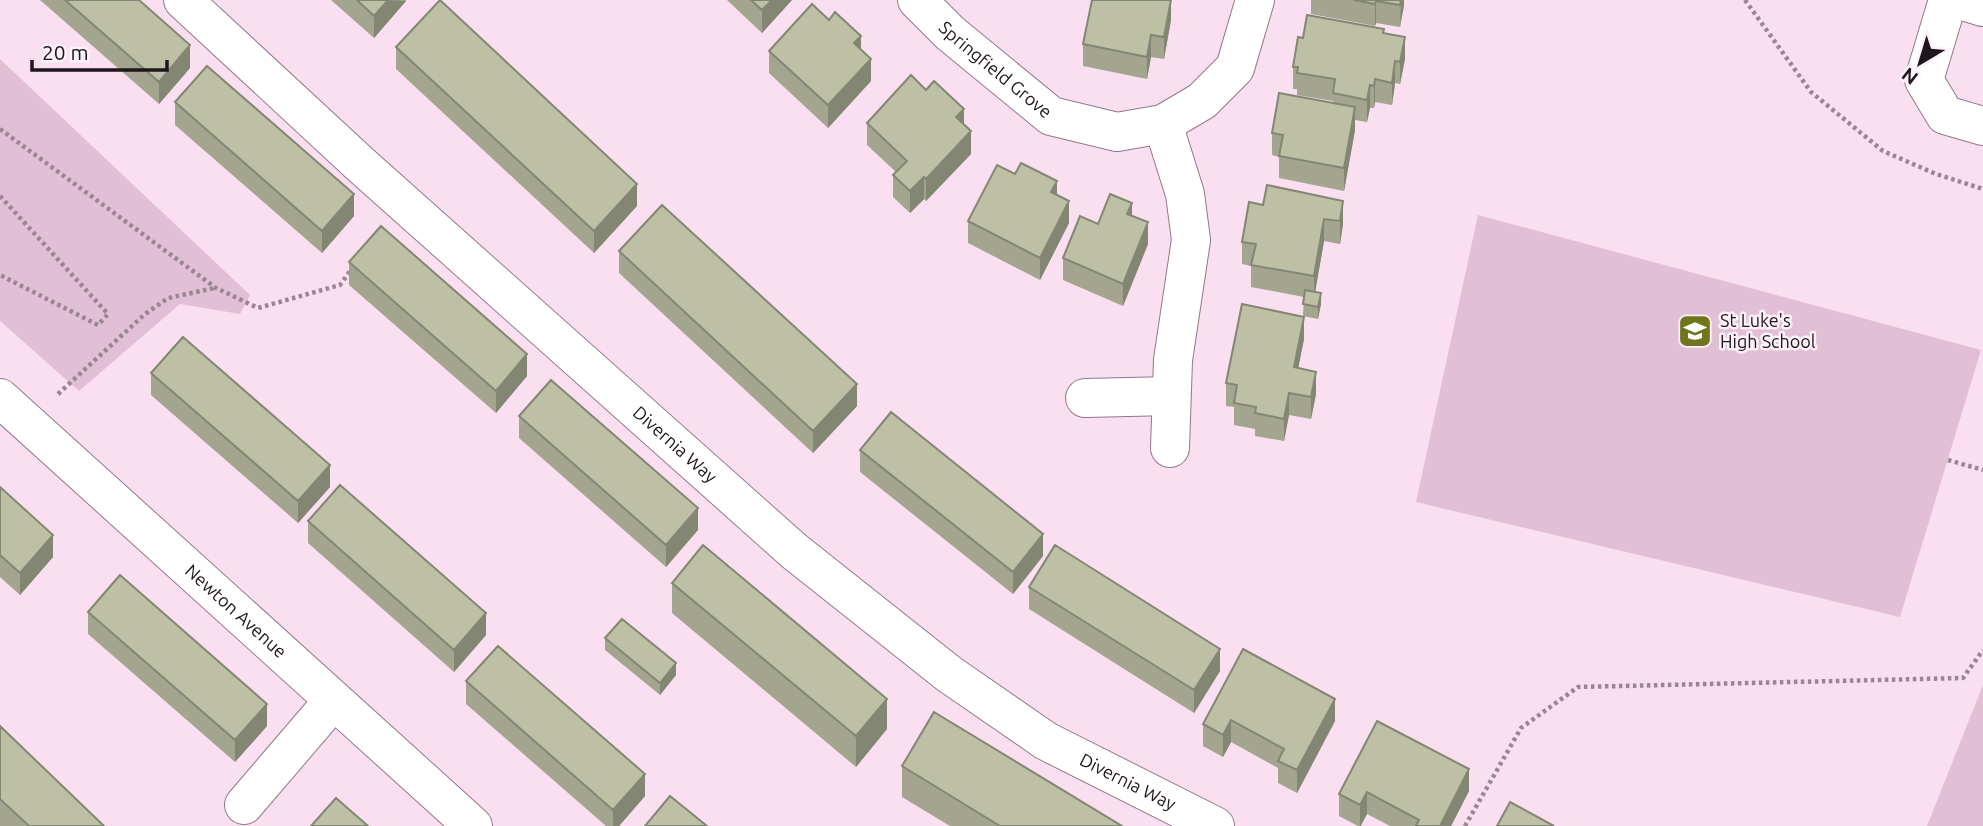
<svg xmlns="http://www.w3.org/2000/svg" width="1983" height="826" font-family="Ubuntu,sans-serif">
<rect width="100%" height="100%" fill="#fadff1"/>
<path fill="#e1bfd5" d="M0,59L250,295L240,314L180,304L79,391L0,321Z
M1478,215L1981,350L1900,617L1416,502Z
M1983,685V826H1927Z"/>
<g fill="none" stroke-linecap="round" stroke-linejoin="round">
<g stroke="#917989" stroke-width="40">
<g id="minor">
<path id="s1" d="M183,0L360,164L794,551L949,674L1046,741L1215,826"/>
<path id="s2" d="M917,0L950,33L1051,116L1117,132L1163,124L1202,101L1235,68L1255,0"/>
<path d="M1948,0L1924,80L1945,115L1983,126"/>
<path d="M1960,0L1983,7"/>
<path d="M1163,124L1185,194L1191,240L1173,360L1170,448"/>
<path id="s3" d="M0,398L473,826"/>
<path d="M1085,398L1171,396"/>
<path d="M244,805L333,701"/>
</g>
</g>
<path stroke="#998692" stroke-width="4.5" stroke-dasharray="3.5 3.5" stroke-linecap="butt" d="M1745,0L1811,92L1883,151L1936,174L1983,189
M0,129L216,288L258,308L340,285L350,271
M0,196L108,314L98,325L0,275
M58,394L145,314L168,298L215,288
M1948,460L1983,470
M1465,826L1521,728L1578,687L1963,678L1983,650"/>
<use href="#minor" stroke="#fff" stroke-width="38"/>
</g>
<path fill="#a3a58e" d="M40,0H139L190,68L159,104Z
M331,0H406V1L374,38Z
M727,0H792L762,33Z
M1311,0H1404L1400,27L1376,23L1375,26L1311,14Z
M1171,20L1164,59L1151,57L1147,79L1083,66V44Z
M1384,33L1405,59L1400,84L1395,83L1392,105L1375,102L1374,108H1370L1367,122L1355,120V130L1344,191L1279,178V157L1272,155V133L1333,103V101L1297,95V89H1293V67L1303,38Z
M396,47L637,206L594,253L396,69Z
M861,50L871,81L828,128L769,73V51Z
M926,90L964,124L971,154L926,201L924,199L910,213L893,197V175L896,172L867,145V123Z
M175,102L354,216L322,253L175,125Z
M1267,185L1343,224L1340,244L1324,241L1315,291L1321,304L1318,319L1303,316L1304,297L1251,287V266L1242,264V242L1263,205Z
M1057,195L1069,223L1040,280L968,243V221Z
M1132,215L1148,244L1123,306L1063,280V258L1098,224Z
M619,251L857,406L813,453L619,273Z
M349,262L527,376L496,413L349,285Z
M1304,339L1298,368L1316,394L1311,419L1289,415L1284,441L1255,436V429L1234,425V407L1226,406V383Z
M151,373L330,487L298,523L151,395Z
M519,416L698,530L666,567L519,438Z
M860,450L1043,556L1013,594L860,472Z
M0,487L53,557L20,595L0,577Z
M308,521L486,635L454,672L308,543Z
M672,583L887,729L856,767L672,613Z
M1029,587L1220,671L1194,713L1029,609Z
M88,612L267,726L235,762L88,634Z
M605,638L676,675L660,695L605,650Z
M1243,649L1335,721L1297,793L1278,783V768L1231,742L1223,757L1203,746V724Z
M466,681L645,796L619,826H606L466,704Z
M1377,721L1469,791L1451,826H1390L1367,814L1361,826H1358L1339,816V794Z
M0,726L104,826H0Z
M902,766L1122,826H950L902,797Z"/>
<path fill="#848674" d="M388,0L406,1L374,38V16Z
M772,0H792L762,33V10Z
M1171,0V20L1164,59V37Z
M1401,0H1404V6L1400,27Z
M1376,1V23L1375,26V4Z
M1151,35V57L1147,79V57Z
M861,36V58L854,43Z
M1405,37V59L1400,84V62Z
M190,45V68L159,104V82Z
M871,59V81L828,128V105Z
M1395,61V83L1392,105V83Z
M1375,79V102L1374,108V86Z
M1370,85V108L1367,122V100Z
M1355,107V130L1344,191V168Z
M964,109V131L956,117Z
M971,131V154L926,201V179Z
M924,177V199L910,213V191Z
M1057,181V204L1051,192Z
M637,184V206L594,253V231Z
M354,194V216L322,253V231Z
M1069,201V223L1040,280V258Z
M1343,201V224L1340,244V221Z
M1132,203V225L1127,214Z
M1324,219V241L1314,299V276Z
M1148,222V244L1123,306V284Z
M1321,293V304L1318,319V307Z
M1304,317V339L1294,389V367Z
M527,354V376L496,413V391Z
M1316,372V394L1311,419V397Z
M857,384V406L813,453V431Z
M1289,393V415L1284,441V419Z
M330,465V487L298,523V501Z
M698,508V530L666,567V545Z
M1043,534V556L1013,594V572Z
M53,535V557L20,595V573Z
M486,613V635L454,672V650Z
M1220,649V671L1194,713V690Z
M676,663V675L660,695V683Z
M887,699V729L856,767V736Z
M1335,699V721L1297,793V770Z
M267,704V726L235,762V740Z
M1231,720V742L1223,757V735Z
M1469,769V791L1451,826H1440Z
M645,774V796L619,826H613V810Z
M1367,792V814L1360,826V805Z"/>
<path fill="#bdc0a5" stroke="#848674" stroke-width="2" d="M65,0H139L190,45L159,82Z
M357,0H388L374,16Z
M440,0L637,184L594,231L396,47Z
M751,0H772L762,10Z
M1092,0H1171L1164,37L1151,35L1147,57L1083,44Z
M1354,0H1401L1400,5L1376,1L1375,4Z
M812,4L829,20L835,12L861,36L854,43L871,59L828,105L769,51Z
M1307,15L1384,29L1383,33L1405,37L1400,62L1395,61L1392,83L1375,79L1374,86L1370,85L1367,100L1333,93L1335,79L1297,73L1298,67H1293L1298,37L1303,38Z
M207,66L354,194L322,231L175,102Z
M911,75L926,90L934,81L964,109L956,117L971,131L926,179L924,177L910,191L893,175L907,161L867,123Z
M1279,93L1355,107L1344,168L1279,156L1283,135L1272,133Z
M1021,163L1057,181L1051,192L1069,201L1040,258L968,221L997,165L1015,174Z
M1267,185L1343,201L1340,221L1324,219L1314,276L1251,265L1256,244L1242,242L1249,202L1263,205Z
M1110,194L1132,203L1127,214L1148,222L1123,284L1063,258L1080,216L1098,224Z
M662,205L857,384L813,431L619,251Z
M381,226L527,354L496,391L349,262Z
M1305,290L1321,293L1318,307L1303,304Z
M1242,304L1304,317L1294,367L1316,372L1311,397L1289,393L1284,419L1255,413L1256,407L1234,403L1237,385L1226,383Z
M183,337L330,465L298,501L151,373Z
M551,380L698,508L666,545L519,416Z
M891,412L1043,534L1013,572L860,450Z
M340,485L486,613L454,650L308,521Z
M0,487L53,535L20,573L0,555Z
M703,545L887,699L856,736L672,583Z
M1055,545L1220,649L1194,690L1029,587Z
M120,575L267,704L235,740L88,612Z
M622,619L676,663L660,683L605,638Z
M498,646L645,774L613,810L466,681Z
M1243,649L1335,699L1297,770L1278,761L1284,749L1231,720L1223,735L1203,724Z
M934,712L1122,826H1000L902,766Z
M1377,721L1469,769L1440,826H1416L1419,820L1367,792L1360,805L1339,794Z
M0,726L104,826H29L0,799Z
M670,796L707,826H645Z
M336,798L368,826H311Z
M1510,802L1554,826H1497Z"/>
<defs>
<g id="school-square" transform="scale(1.75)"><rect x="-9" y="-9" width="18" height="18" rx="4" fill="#70761e" stroke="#fdf2f9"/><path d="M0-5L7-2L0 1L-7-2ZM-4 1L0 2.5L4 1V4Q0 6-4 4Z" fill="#fff"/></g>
</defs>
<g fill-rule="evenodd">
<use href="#school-square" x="1695" y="331"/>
</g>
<g text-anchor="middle" stroke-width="5" stroke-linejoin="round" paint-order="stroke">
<g font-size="18" fill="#1f161c" stroke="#fdf2f9">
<text dy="6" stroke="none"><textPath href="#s2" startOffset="105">Springfield Grove</textPath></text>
<text dy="6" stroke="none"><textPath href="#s1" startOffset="663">Divernia Way</textPath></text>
<text dy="6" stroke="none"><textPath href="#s3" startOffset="318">Newton Avenue</textPath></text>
<text dy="6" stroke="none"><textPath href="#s1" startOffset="1230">Divernia Way</textPath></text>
</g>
<g font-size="18" fill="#1f161c" stroke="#fdf2f9" text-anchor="start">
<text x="1720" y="327">St Luke's<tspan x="1720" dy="21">High School</tspan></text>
</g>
</g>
<g transform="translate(1920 63) rotate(218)" stroke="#fdf2f9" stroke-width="5" paint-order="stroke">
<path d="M0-5L12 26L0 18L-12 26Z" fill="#1f161c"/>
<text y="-10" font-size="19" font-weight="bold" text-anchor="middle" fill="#1f161c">N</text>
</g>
<path d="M32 60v10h135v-10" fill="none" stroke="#1f161c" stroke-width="3.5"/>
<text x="42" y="60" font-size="21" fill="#1f161c" stroke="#fdf2f9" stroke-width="5" paint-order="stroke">20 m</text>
</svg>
